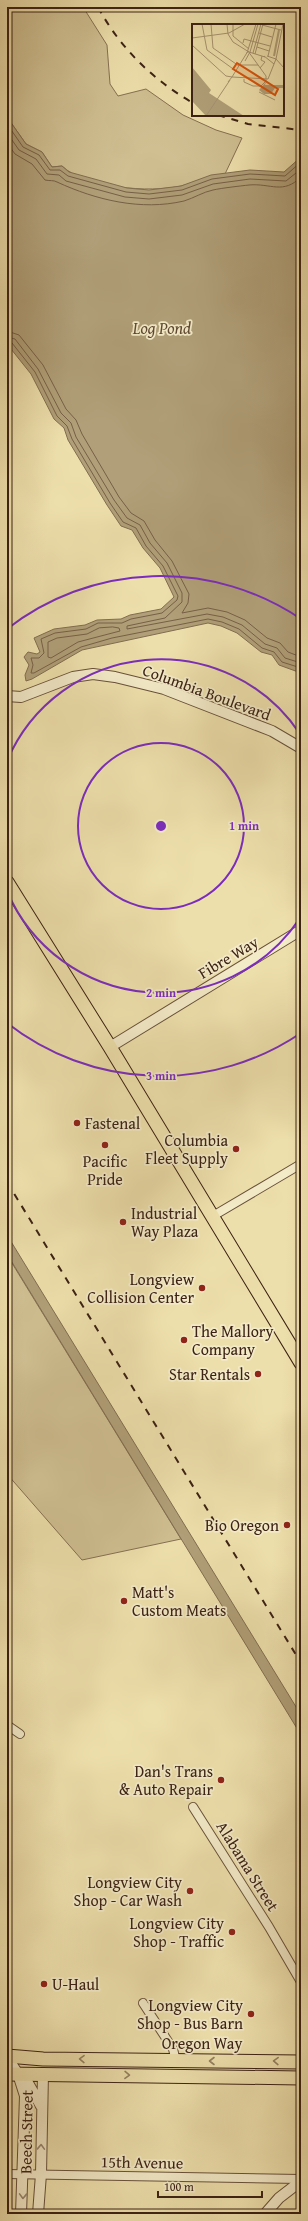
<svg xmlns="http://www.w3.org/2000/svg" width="308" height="2221" font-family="'Gentium Book Plus',serif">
<rect width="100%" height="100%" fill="#eddfab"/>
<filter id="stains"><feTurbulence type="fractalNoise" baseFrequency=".005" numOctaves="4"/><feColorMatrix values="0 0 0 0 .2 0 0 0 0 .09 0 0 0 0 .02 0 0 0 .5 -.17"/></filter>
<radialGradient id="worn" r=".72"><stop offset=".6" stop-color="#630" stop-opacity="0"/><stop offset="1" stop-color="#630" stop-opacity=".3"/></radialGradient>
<path fill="#cfbf91" stroke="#857052" d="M7,7H83L107,45L110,84L118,96L146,89L183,115L216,130L242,138L225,174C207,175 197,182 181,186C150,193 85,188 62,166L52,167L42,152L26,144L7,117Z
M7,1255L181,1539L82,1560L7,1474Z"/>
<path fill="#b09f78" stroke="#816d50" d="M7,117L26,144L42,152L52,167L62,166L69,172L127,188L149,190L181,186L211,175L250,170L284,172L301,157V673L279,665L272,655L261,652L237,633L221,626L208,623L82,650L32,679L26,681L25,675L29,665L24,657L28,652L37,654L40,652L34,638L54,629L85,625L97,620L121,619L130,615L161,609L174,597L160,568L143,548L132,530L121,526L107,505L68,440L64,428L54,419L31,374L7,344Z
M7,1235L301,1715V1735L7,1254Z"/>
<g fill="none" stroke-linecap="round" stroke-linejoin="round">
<path stroke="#766046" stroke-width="1" d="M7,124L23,147L39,155L50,170H60L68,176L126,192L149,194L182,190L212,179L250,174L285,176L301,162
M7,133L19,150L36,159L47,174L59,175L66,181L125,197L149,199L182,195L213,184L250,179L286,181L301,169
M7,143L15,154L32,164L45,180C49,181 54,180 57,182C96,200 141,211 184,201C194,198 203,192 213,190C222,188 240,186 249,185C271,183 283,195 301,177
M7,331L19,335L43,365L66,409L76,420L82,434L119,497L131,513L144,521L155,540L172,561L189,594L188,603L182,613L208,608L227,612L245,620L267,638L280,643L288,652L301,657
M7,337L15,339L38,369L61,413L71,423L76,437L114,500L127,518L140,525L150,543L167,563L182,593V602L165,618L127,626V629L207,614L223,617L242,625L265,644L277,648L285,658L301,663
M7,342L12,343L35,372L57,416L67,426L72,439L110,503L123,522L136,528L146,546L163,566L178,596L177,600L162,613L131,619L122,623H98L86,629L55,633L41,639L44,653L39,658H31L33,665L31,673H34L81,647L112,638L208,619L222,622L239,629L262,648L274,652L282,662L301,668
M113,627L119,628L120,631L78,642L51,658L48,657V642L57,638L87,634L99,628Z"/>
<g stroke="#68513a" stroke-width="10">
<path id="minor" d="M213,1216L301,1164
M7,1725L20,1734
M193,1807L269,1927L301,1982
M143,2003L173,2049L176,2061
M7,2174L301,2179"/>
</g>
<g stroke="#68513a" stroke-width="12">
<path id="tertiary" d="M7,696L21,697L73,677L93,674L115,677L164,689L272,731L301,748
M110,1047L301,930
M7,2057L18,2074L25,2096L21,2214
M21,2077L28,2083L41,2106
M38,2214L41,2174L43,2074
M265,2214L279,2198L301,2181"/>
</g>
<g stroke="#3b2214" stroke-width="15">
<path id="primary" d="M7,2056L43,2059L301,2062
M7,2074L301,2078"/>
</g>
<g stroke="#3b2214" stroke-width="15">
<path id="trunk" d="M7,882L110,1047L301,1363"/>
</g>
<use href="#minor" stroke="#f3eac8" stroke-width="8"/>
<use href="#tertiary" stroke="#f3eac8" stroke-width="10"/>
<use href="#primary" stroke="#eddfab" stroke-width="13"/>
<use href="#trunk" stroke="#eddfab" stroke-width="13"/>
<path stroke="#3b2214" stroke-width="2" stroke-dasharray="7 7" stroke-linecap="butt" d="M98,7C120,48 153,80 193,103
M218,115L248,124L301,130
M7,1182L301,1663"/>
</g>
<defs><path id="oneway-chevron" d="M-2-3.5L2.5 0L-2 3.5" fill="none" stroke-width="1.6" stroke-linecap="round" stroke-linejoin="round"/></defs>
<g stroke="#948060">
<use href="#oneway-chevron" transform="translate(82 2059) rotate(-179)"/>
<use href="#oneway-chevron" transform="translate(212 2061) rotate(-180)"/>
<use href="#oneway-chevron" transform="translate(276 2061) rotate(-178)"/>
<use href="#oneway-chevron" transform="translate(127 2075) rotate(1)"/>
</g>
<g stroke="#97866e">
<use href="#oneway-chevron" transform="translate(41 2147) rotate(-88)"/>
<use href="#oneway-chevron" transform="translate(23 2196) rotate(92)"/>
</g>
<g fill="none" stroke="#7b2cbf" stroke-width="2">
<circle cx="161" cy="826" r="83"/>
<path d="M300 918A167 167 0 0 1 7 891M7 761A167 167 0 0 1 300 734"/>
<path d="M301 1033A250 250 0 0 1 7 1023M7 629A250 250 0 0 1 301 619"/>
</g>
<g fill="#8f2418" stroke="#f3eac8" stroke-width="1.5">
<circle cx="77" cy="1123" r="4"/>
<circle cx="105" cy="1145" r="4"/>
<circle cx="236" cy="1149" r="4"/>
<circle cx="123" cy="1222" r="4"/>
<circle cx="202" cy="1288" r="4"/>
<circle cx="184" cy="1340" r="4"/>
<circle cx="258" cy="1374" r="4"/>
<circle cx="287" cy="1525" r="4"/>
<circle cx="124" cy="1601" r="4"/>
<circle cx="221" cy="1780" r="4"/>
<circle cx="190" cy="1891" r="4"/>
<circle cx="232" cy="1932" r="4"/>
<circle cx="44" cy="1984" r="4"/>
<circle cx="251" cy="2014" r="4"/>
</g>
<g text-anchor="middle" stroke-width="3.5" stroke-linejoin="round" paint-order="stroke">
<g font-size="16" fill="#3b2214" stroke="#f3eac8">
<text transform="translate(207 692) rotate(20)" y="6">Columbia Boulevard</text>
<text transform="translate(228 957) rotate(-31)" y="6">Fibre Way</text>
<text transform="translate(248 1866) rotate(58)" y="6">Alabama Street</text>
<text x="202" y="2049">Oregon Way</text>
<text transform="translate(26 2132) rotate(-89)" y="6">Beech Street</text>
<text transform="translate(142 2162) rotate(1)" y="6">15th Avenue</text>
</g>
<g font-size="16" fill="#3b2214" stroke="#f3eac8" text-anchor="end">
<text x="85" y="1129" text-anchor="start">Fastenal</text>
<text x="228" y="1146">Columbia<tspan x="228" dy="18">Fleet Supply</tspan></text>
<text x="105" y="1167" text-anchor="middle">Pacific<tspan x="105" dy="18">Pride</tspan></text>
<text x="131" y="1219" text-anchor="start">Industrial<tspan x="131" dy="18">Way Plaza</tspan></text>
<text x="194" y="1285">Longview<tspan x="194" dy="18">Collision Center</tspan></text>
<text x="192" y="1337" text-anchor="start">The Mallory<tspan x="192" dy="18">Company</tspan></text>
<text x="250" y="1380">Star Rentals</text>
<text x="279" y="1531">Bio Oregon</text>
<text x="132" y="1598" text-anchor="start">Matt's<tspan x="132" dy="18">Custom Meats</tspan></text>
<text x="213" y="1777">Dan's Trans<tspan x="213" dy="18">&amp; Auto Repair</tspan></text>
<text x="182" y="1888">Longview City<tspan x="182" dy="18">Shop - Car Wash</tspan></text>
<text x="224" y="1929">Longview City<tspan x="224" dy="18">Shop - Traffic</tspan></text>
<text x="52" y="1990" text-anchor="start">U-Haul</text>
<text x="243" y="2011">Longview City<tspan x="243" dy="18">Shop - Bus Barn</tspan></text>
</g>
<g font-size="17" font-style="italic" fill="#5e4832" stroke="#f3eac8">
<text x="162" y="334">Log Pond</text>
</g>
</g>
<g transform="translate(192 24)">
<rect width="92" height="92" fill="#eddfab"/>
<path d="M0,43L19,66L17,69L52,92H14L0,77ZM74,58L73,61H92V64H83L79,70H72L67,66Z" fill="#b09f78"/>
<path fill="none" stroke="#b09f78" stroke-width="2" d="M82,32L87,6"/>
<path fill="none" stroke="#a6936f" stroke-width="1" d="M10,0L15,26L44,47M19,0L21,24L47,42M35,0L36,10L41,18L57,28L73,33M41,0V12L57,25M70,1L89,6M67,9L80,13M0,14L37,9L53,0M51,19L52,15L78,22M0,21L34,52L40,53L56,27M65,23L77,27M55,29L64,0M61,29L69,0M63,30L71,0M72,32L82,40M75,32L84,35L91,0M76,32L84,0M53,37L58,28L66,0M46,41H66M68,44L73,38L69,36L70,32M52,55V58L61,62H69L74,57V52L56,27M36,58L40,53L76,55L84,35L92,44M67,68L83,76M14,92L38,56"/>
<path fill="#d7540d" fill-opacity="0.15" stroke="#d7540d" stroke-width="2" d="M45,39L86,65L83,71L41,45Z"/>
<rect width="92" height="92" fill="none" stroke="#3b2214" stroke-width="2"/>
</g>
<circle cx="161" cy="826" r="6" fill="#7b2cbf" stroke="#f3eac8" stroke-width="2"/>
<g font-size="12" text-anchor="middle" font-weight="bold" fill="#7b2cbf" stroke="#f3eac8" stroke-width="3.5" stroke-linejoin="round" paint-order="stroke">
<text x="244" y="830">1 min</text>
<text x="161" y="997">2 min</text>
<text x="161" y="1080">3 min</text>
</g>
<rect width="308" height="2221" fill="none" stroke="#eddfab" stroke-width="24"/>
<rect x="8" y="8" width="292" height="2205" fill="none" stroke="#3b2214" stroke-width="2"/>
<rect x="12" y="12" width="284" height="2197" fill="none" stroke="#3b2214"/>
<path d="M158 2191v6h104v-6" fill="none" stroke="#3b2214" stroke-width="2"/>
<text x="164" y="2191" font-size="12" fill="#3b2214" stroke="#f3eac8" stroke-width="3" paint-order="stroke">100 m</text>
<rect width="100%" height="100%" filter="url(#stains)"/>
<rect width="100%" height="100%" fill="url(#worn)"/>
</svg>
